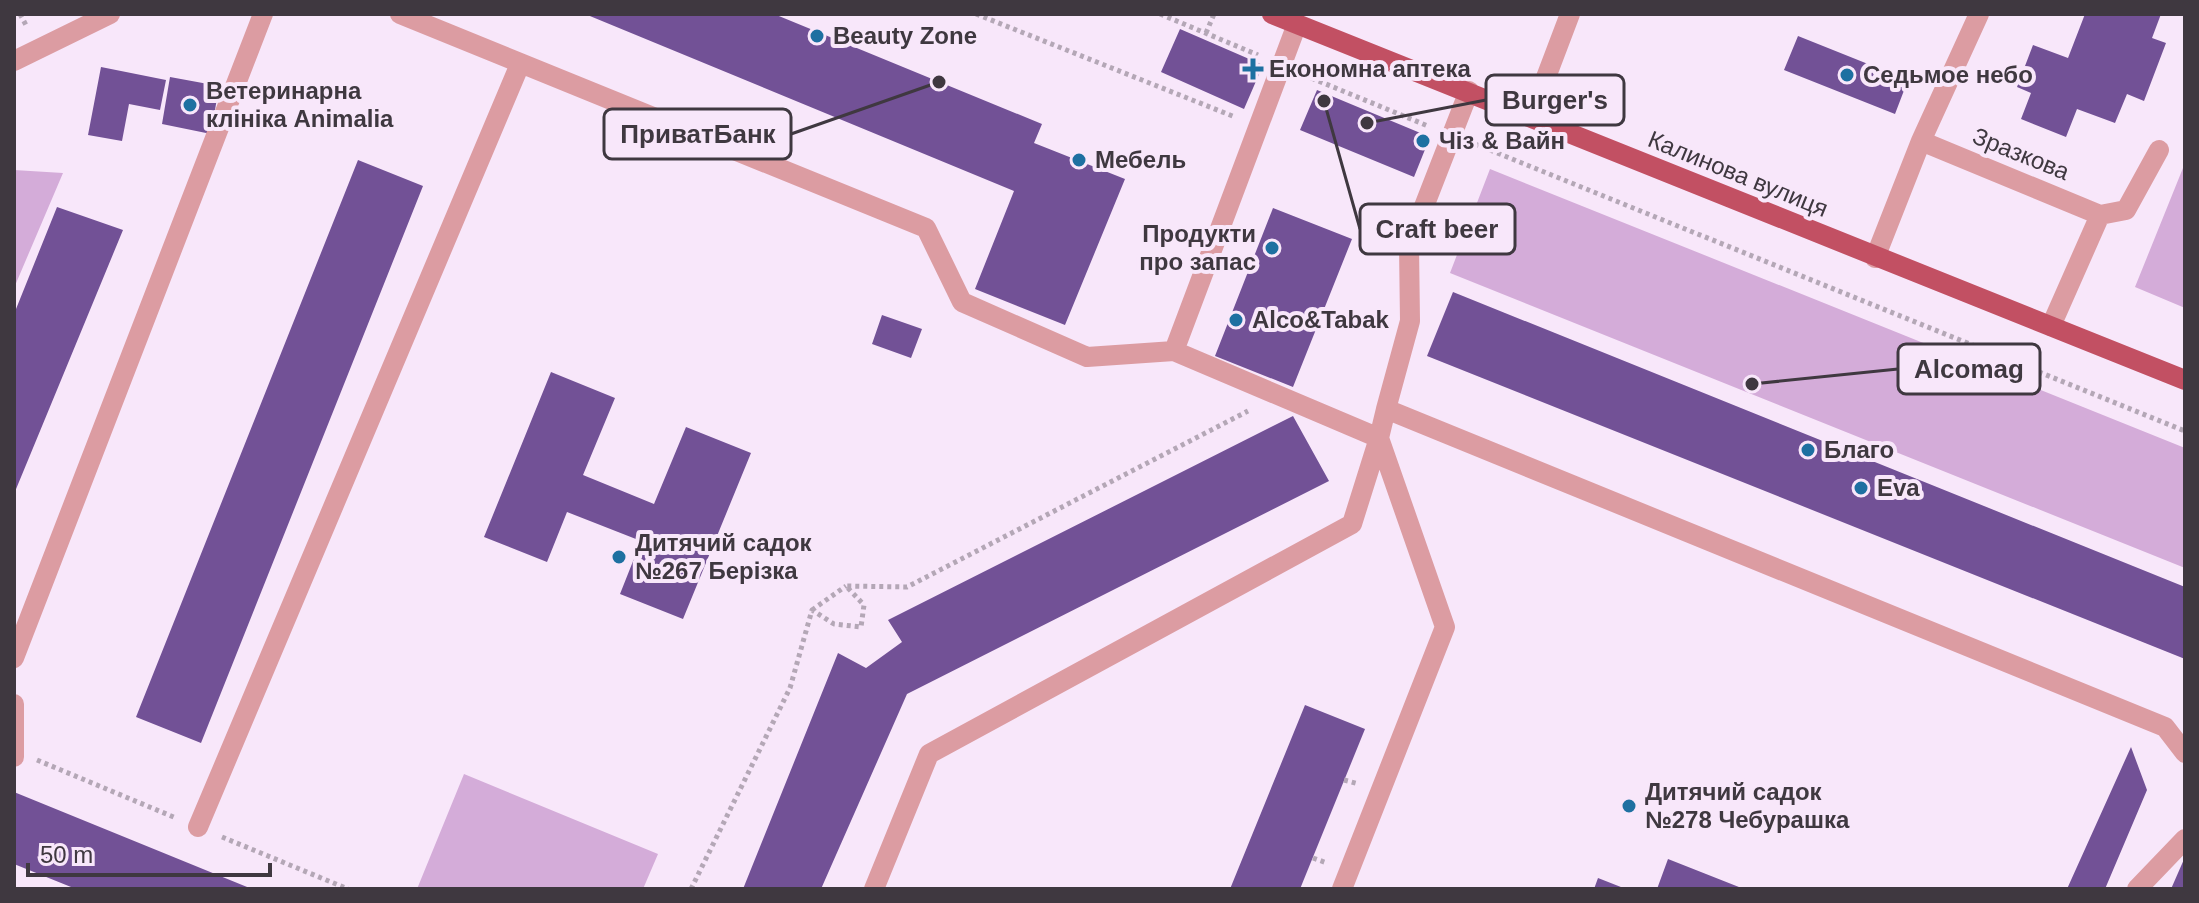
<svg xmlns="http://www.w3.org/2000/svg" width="2199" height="903" font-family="Helvetica,sans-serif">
<rect width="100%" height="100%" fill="#f8e7fa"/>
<path fill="#d4acd9" d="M2185,163V308L2135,287Z
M1490,169L2185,448V568L1450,273Z
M14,170L63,173L14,288Z
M464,774L658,854L643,889H417Z"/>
<path fill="#725196" d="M585,14H774L1042,124L1034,143L1125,179L1065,325L975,289L1014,191Z
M2085,14H2161L2152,38L2166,43L2144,101L2127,94L2115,123L2077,109L2066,137L2021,119L2031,93L2017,87L2033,45L2068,58Z
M1180,29L1263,65L1244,109L1161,72Z
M1798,36L1908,80L1895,114L1784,70Z
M101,67L166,80L160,110L129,104L122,141L88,135Z
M170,77L219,86L211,134L162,124Z
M1317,90L1430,137L1414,177L1300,130Z
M358,160L423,186L201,743L136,717Z
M57,207L123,230L14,494V314Z
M1273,208L1352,239L1293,387L1215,356Z
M1453,292L2185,587V659L1427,356Z
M882,315L922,329L911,358L872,344Z
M551,372L615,398L583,475L654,504L686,427L751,453L683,619L620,594L641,541L567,512L547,562L484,537Z
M1293,416L1329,481L907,694L821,889H743L838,653L866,668L902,642L888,620Z
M1305,705L1365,729L1300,889H1230Z
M2131,747L2147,790L2105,889H2067Z
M14,792L252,889H76L14,864Z
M2185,857V889H2171Z
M1668,859L1744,889H1657Z
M1598,878L1626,889H1594Z"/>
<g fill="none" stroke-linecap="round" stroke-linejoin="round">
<path stroke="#b4a7b6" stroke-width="5" stroke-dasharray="4 4" stroke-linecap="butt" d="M20,14L27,27
M976,14L1235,117
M1160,14L1258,55
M1206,33L1214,14
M1304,75L1428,126
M1475,144L2185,431
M812,610L846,586
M37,760L176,818
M1344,780L1359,784
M222,837L348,889
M1313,858L1327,863
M691,889L790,688L812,610L834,624L861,627L864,605L846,586L907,587L1248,411"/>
<path stroke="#dc9ca2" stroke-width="20" d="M400,14L926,228L962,302L1087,357L1174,351L1297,24
M14,61L110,14
M1531,117L1570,14
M1921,141L2100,215
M1875,258L1921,141L1979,14
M2051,326L2100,215L2126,210L2159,150
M1386,409L1410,321L1409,245L1469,91
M14,658L263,14
M14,704V757
M198,827L520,64
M874,889L929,754L1352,524L1379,438L1174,351
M1342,889L1445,627L1379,438L1386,409L2165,727L2185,753
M2137,889L2185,839"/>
<path stroke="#c25063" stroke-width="20" d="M1272,14L2185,380"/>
</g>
<g fill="#1e70a1" stroke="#f8e7fa" stroke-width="3">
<circle cx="817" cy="36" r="8"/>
<path d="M1249 57h8v8h8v8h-8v8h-8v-8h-8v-8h8z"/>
<circle cx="1847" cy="75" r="8"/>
<circle cx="190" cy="105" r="8"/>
<circle cx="1423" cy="141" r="8"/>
<circle cx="1079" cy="160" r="8"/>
<circle cx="1272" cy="248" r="8"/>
<circle cx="1236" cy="320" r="8"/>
<circle cx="1808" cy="450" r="8"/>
<circle cx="1861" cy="488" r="8"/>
<circle cx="619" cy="557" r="8"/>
<circle cx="1629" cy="806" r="8"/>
</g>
<g text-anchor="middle" stroke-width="8" stroke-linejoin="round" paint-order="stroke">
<g font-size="24" font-weight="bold" fill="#3f3840" stroke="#f8e7fa" text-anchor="start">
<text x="833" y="44">Beauty Zone</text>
<text x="1269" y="77">Економна аптека</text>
<text x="1863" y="83">Седьмое небо</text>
<text x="206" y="99">Ветеринарна<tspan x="206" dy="28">клініка Animalia</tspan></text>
<text x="1439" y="149">Чіз &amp; Вайн</text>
<text x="1095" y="168">Мебель</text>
<text x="1256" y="242" text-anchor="end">Продукти<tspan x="1256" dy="28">про запас</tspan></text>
<text x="1252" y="328">Alco&amp;Tabak</text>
<text x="1824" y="458">Благо</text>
<text x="1877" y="496">Eva</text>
<text x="635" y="551">Дитячий садок<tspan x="635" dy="28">№267 Берізка</tspan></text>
<text x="1645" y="800">Дитячий садок<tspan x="1645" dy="28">№278 Чебурашка</tspan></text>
</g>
<g font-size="24" fill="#3f3840" stroke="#f8e7fa">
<text transform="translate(2021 154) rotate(22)" y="8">Зразкова</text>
<text transform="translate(1738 174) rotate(22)" y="8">Калинова вулиця</text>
</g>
</g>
<path fill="none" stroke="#3f3840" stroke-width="3" d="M1367 123L1486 100M939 82L791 134M1324 101L1360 229M1752 384L1898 369"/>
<g fill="#3f3840" stroke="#f8e7fa" stroke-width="3">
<circle cx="1367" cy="123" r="8"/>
<circle cx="939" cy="82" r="8"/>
<circle cx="1324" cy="101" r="8"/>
<circle cx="1752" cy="384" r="8"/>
</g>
<g fill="#f8e7fa" stroke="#3f3840" stroke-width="3">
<rect x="1486" y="75" width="138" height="50" rx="8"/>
<rect x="604" y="109" width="187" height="50" rx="8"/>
<rect x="1360" y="204" width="155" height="50" rx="8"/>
<rect x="1898" y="344" width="142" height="50" rx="8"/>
</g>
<g font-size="26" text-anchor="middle" font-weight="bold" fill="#3f3840">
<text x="1555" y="109">Burger's</text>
<text x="698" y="143">ПриватБанк</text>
<text x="1437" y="238">Craft beer</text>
<text x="1969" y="378">Alcomag</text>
</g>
<rect width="2199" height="903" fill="none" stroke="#3f3840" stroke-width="32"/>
<path d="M28 863v12h242v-12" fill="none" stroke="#3f3840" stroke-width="4"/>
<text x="40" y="863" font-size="24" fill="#3f3840" stroke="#f8e7fa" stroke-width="6" paint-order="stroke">50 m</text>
</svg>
